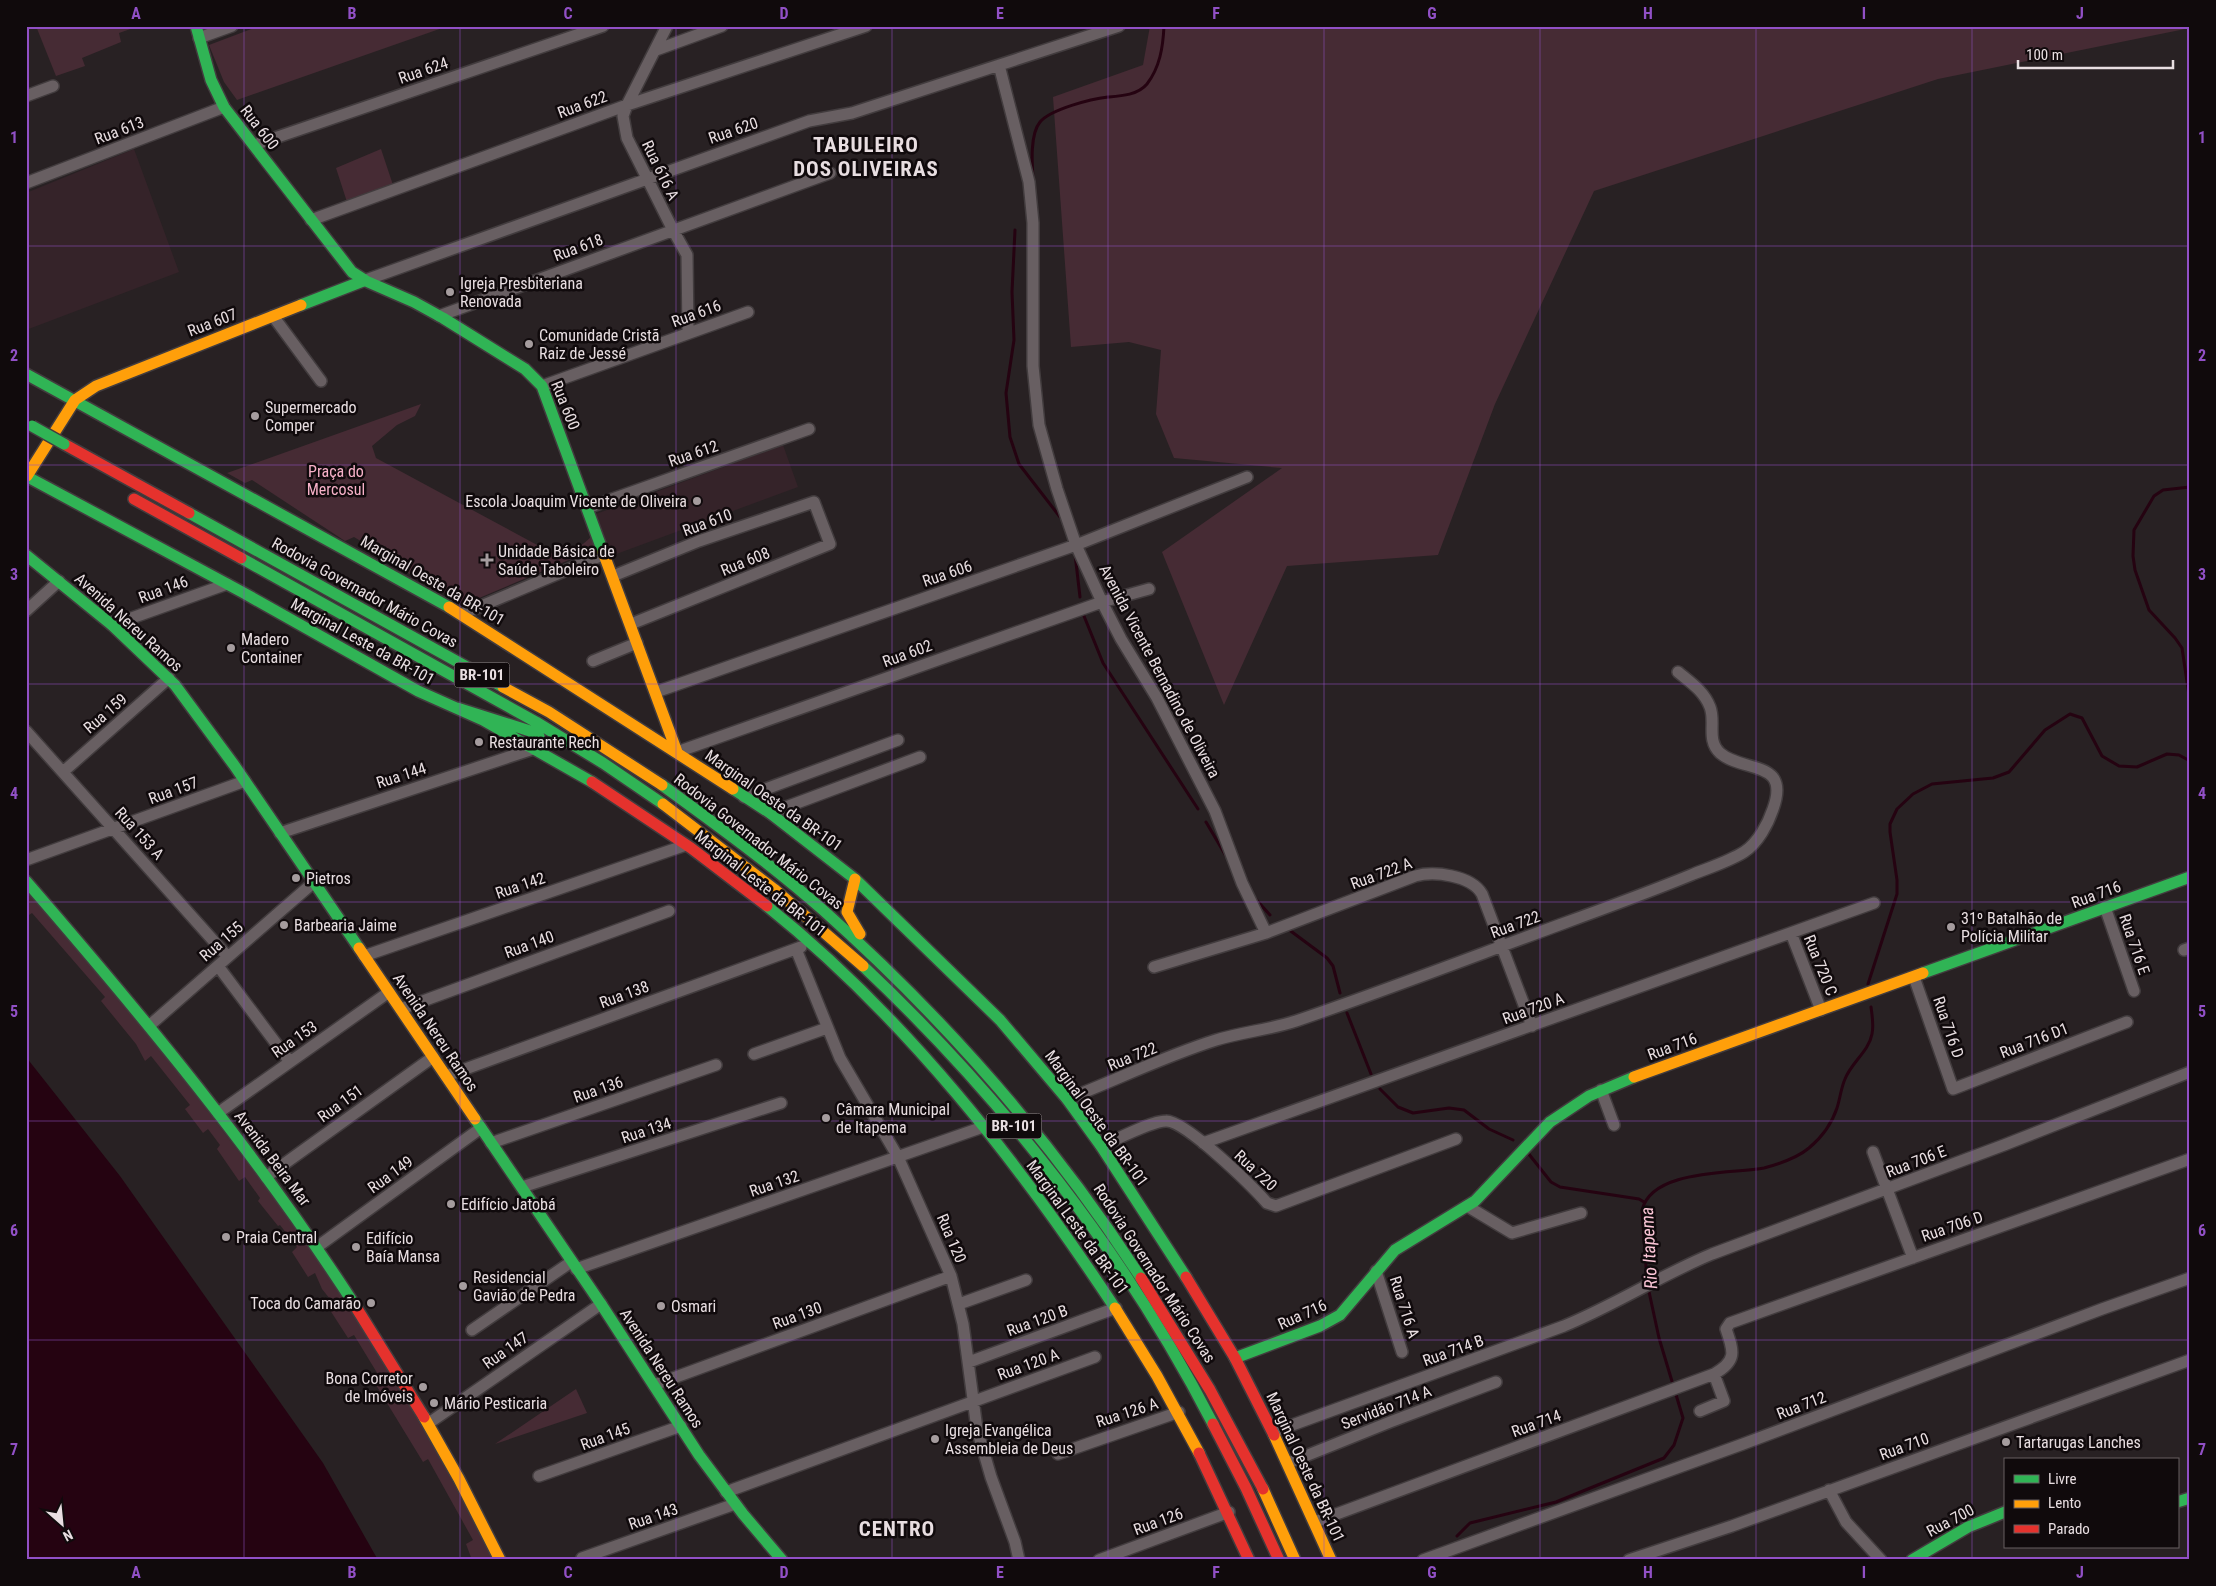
<svg xmlns="http://www.w3.org/2000/svg" width="2216" height="1586" font-family="'Roboto Condensed',sans-serif">
<rect width="100%" height="100%" fill="#282123"/>
<path fill="#352329" d="M134,149L179,272L26,330V193Z
M783,445L798,487L611,556L596,514Z"/>
<path fill="#462b34" d="M36,26H139L119,33L121,42L82,58L85,66L56,76Z
M259,26H448L237,100L224,82L209,45Z
M1150,26H2190V28L1938,79L1594,191L1495,404L1438,555L1287,566L1224,705L1162,552L1282,468L1174,458L1156,414L1161,350L1129,342L1071,347L1053,97L1143,65Z
M381,149L393,185L347,202L336,168Z
M421,404L415,416L397,425L372,446L376,458L552,553C569,554 580,548 591,537L597,548L465,604L373,554L369,546L354,537L345,541L252,480L245,483L227,473Z
M26,890L135,1016L301,1233L419,1418L494,1560H472L466,1544L473,1540L428,1459L423,1462L376,1385L382,1381L354,1335L348,1338L328,1307L334,1304L322,1289L315,1273L308,1277L292,1252L297,1247L280,1225L278,1226L258,1201L260,1198L245,1177L239,1181L217,1149L220,1145L208,1129L203,1133L185,1109L190,1105L151,1056L145,1061L136,1044L101,1001L105,997L32,913L26,917Z
M576,1389L587,1413L495,1444Z"/>
<path fill="#250311" d="M26,1057L120,1176L323,1463L378,1560H26Z"/>
<g fill="none" stroke-linecap="round" stroke-linejoin="round">
<path stroke="#250311" stroke-width="3" d="M1033,178C1032,163 1030,134 1040,122C1051,109 1091,99 1108,97C1121,96 1138,95 1147,84C1160,67 1163,47 1164,26
M1015,230L1012,292L1014,340L1006,393L1010,437L1019,464L1060,517
M2190,487L2163,490L2154,496L2134,530L2133,556L2135,570L2149,610L2175,638L2182,648L2190,702
M1075,554L1080,597
M1084,616L1103,663L1198,809
M1206,822L1226,856
M1253,896L1270,915
M1288,929L1327,958L1333,966L1340,993
M1868,984L1897,894V880L1890,832V824L1897,809L1913,794L1932,784L1993,778L2009,772L2045,730L2070,714L2082,718L2102,756L2119,766L2137,767L2167,754L2179,755L2190,761
M1347,1013L1371,1074
M1380,1089L1398,1107L1413,1113L1449,1108L1464,1110L1489,1129L1513,1140
M1528,1153L1551,1182L1560,1187L1639,1199L1644,1202
M1647,1281L1642,1210C1652,1169 1731,1174 1764,1168C1779,1164 1797,1158 1809,1148C1821,1138 1832,1123 1837,1108C1840,1099 1841,1088 1845,1079C1851,1063 1869,1051 1872,1034C1874,1025 1872,1015 1871,1007
M1457,1536L1470,1523L1556,1502L1664,1458L1674,1445L1683,1418L1659,1338L1648,1287
M1447,1560V1558"/>
<g stroke="#423c3e" stroke-width="14">
<path id="street" d="M667,26L627,105L623,116L627,138L673,230L687,255L688,333
M199,38L232,26
M656,50L722,26
M999,65L1029,182L1033,223V366L1039,425L1057,489L1076,545L1102,602L1121,639L1157,698L1215,811L1242,883L1266,933
M26,96L53,86
M254,145L603,26
M26,183L224,107
M311,220L627,105L866,26
M363,281L809,121L852,113L1119,26
M273,316L321,381
M439,316L830,173
M542,386L748,312
M587,508L809,429
M613,576L699,541L814,502L830,544L631,624
M26,611L59,581
M462,614L605,554
M112,625L227,584
M593,661L637,643
M656,692L1076,545L1247,477
M26,731L228,957
M677,752L1102,602L1149,589
M63,772L169,678
M744,797L898,740
M770,813L920,757
M280,833L533,749
M26,860L245,781
M2105,907L2134,991
M1791,933L1821,1010
M796,949L840,1058L898,1157L951,1276L963,1324L977,1429L991,1477L1015,1542L1019,1560
M2184,950L2190,948
M364,956L686,845
M218,966L290,1062
M1154,967L1266,933L1415,876C1434,871 1471,875 1482,894L1532,1026
M1914,977L1953,1089L2127,1022
M401,1009L669,911
M150,1025L314,882
M754,1054L827,1028
M446,1076L801,947
M1601,1090L1614,1125
M1067,1099C1116,1080 1165,1056 1216,1040C1242,1032 1268,1030 1296,1021C1384,991 1472,957 1559,925C1603,909 1647,893 1691,875C1708,868 1728,862 1744,852C1758,843 1768,824 1773,809C1791,759 1743,773 1720,753C1706,740 1716,722 1710,707C1704,691 1690,682 1678,672
M218,1113L389,992
M491,1143L716,1065
M1203,1143L1874,903
M1101,1146C1116,1140 1151,1121 1166,1121C1185,1120 1252,1186 1267,1203L1276,1206L1456,1139
M1873,1152L1913,1258
M266,1177L433,1057
M522,1187L781,1103
M1467,1206L1512,1233L1581,1213
M317,1247L481,1128
M576,1269L983,1127
M1376,1271L1402,1352
M959,1304L1026,1280
M472,1330L571,1262
M969,1362L1116,1308
M654,1385L951,1276
M1700,1411L1724,1401L1714,1374
M429,1423L601,1304
M1273,1432L1564,1326C1615,1305 1661,1275 1712,1254L2004,1145L2190,1072
M1058,1454L1179,1412
M1288,1463L1390,1422L1496,1382
M539,1476L681,1426
M1829,1490L1846,1522L1881,1560
M726,1492L1095,1357
M1315,1522L1714,1374C1737,1361 1734,1352 1726,1329L1730,1323L2190,1159
M582,1558L735,1504
M1099,1560L1229,1512
M1423,1560L1743,1444L2102,1309L2190,1278
M1629,1560L1732,1526L2190,1360"/>
</g>
<g stroke="#423c3e" stroke-width="14">
<path id="fast" d="M196,26L211,80L224,107L352,272L366,281L414,302L443,318L525,369L542,386L603,552
M301,305L363,281
M26,374L449,607
M26,476L242,592L418,691L483,720L592,782
M189,513L503,687
M26,555L112,625L175,685L234,765L359,948
M241,558L536,722L603,763L663,804
M457,708L530,731L539,736
M662,785C717,825 772,865 823,910C945,1019 1053,1142 1141,1278
M733,789L770,813L855,879L1000,1020L1067,1099L1101,1146L1186,1277
M26,881C143,1016 257,1154 354,1304
M767,906C905,1017 1018,1161 1115,1308
M863,966C1003,1098 1125,1253 1213,1424
M1923,973L2190,877
M475,1119L601,1304L699,1455L743,1514L782,1560
M1235,1358L1320,1326L1340,1315L1395,1250L1475,1201L1550,1122L1589,1096L1634,1077
M2177,1502L2190,1498
M1912,1560L1968,1527L2005,1512"/>
</g>
<g stroke="#423c3e" stroke-width="14">
<path id="slow" d="M27,476L75,400L96,386L301,305
M603,552L677,752
M449,607L733,789
M503,687L549,712L662,785
M663,804L774,889L863,966
M855,879L847,912L860,934
M359,948L475,1119
M1634,1077L1923,973
M1115,1308L1157,1376L1199,1453
M424,1417L459,1479L500,1560
M1274,1435L1331,1560
M1263,1489L1295,1560"/>
</g>
<g stroke="#423c3e" stroke-width="14">
<path id="jam" d="M64,444L189,513
M134,499L241,558
M592,782L691,848L767,906
M1186,1277L1235,1358L1274,1435
M1141,1278L1210,1390L1263,1489
M354,1304L424,1417
M1213,1424L1246,1488L1279,1560
M1199,1453L1249,1560"/>
</g>
<use href="#street" stroke="#685f62" stroke-width="11"/>
<use href="#fast" stroke="#30b455" stroke-width="11"/>
<use href="#slow" stroke="#ff9f0a" stroke-width="11"/>
<use href="#jam" stroke="#e5322d" stroke-width="11"/>
<g stroke="#423c3e" stroke-width="14" stroke-linecap="butt">
<path id="fast-bridge" d="M32,426L64,444"/>
</g>
<use href="#fast-bridge" stroke="#30b455" stroke-width="11"/>
</g>
<path fill="none" stroke="#9150c6" stroke-width="1" stroke-opacity="0.55" d="M244,26V1560M460,26V1560M676,26V1560M892,26V1560M1108,26V1560M1324,26V1560M1540,26V1560M1756,26V1560M1972,26V1560M26,246H2190M26,465H2190M26,684H2190M26,902H2190M26,1121H2190M26,1340H2190"/>
<g fill="#a59c9e" stroke="#100a0c" stroke-width="2">
<circle cx="450" cy="292" r="5"/>
<circle cx="529" cy="344" r="5"/>
<circle cx="255" cy="416" r="5"/>
<circle cx="697" cy="501" r="5"/>
<path d="M484.5 552.5h5v5h5v5h-5v5h-5v-5h-5v-5h5z"/>
<circle cx="231" cy="648" r="5"/>
<circle cx="479" cy="742" r="5"/>
<circle cx="296" cy="878" r="5"/>
<circle cx="284" cy="925" r="5"/>
<circle cx="1951" cy="927" r="5"/>
<circle cx="826" cy="1118" r="5"/>
<circle cx="451" cy="1204" r="5"/>
<circle cx="226" cy="1237" r="5"/>
<circle cx="356" cy="1247" r="5"/>
<circle cx="463" cy="1286" r="5"/>
<circle cx="371" cy="1303" r="5"/>
<circle cx="661" cy="1306" r="5"/>
<circle cx="423" cy="1387" r="5"/>
<circle cx="434" cy="1403" r="5"/>
<circle cx="935" cy="1439" r="5"/>
<circle cx="2006" cy="1442" r="5"/>
</g>
<g text-anchor="middle" stroke-width="5" stroke-linejoin="round" paint-order="stroke">
<g fill="#100a0c" stroke="#a79ea1" stroke-width="1">
<rect x="454.5" y="662.5" width="55" height="25" rx="4"/>
<rect x="986.5" y="1113.5" width="55" height="25" rx="4"/>
</g>
<g font-size="15" font-weight="bold" fill="#e8dee1">
<text x="482" y="680">BR-101</text>
<text x="1014" y="1131">BR-101</text>
</g>
<g font-size="16" fill="#e8dee1" stroke="#100a0c">
<text transform="translate(423 70) rotate(-19)" y="6">Rua 624</text>
<text transform="translate(582 104) rotate(-20)" y="6">Rua 622</text>
<text transform="translate(260 127) rotate(52)" y="6">Rua 600</text>
<text transform="translate(119 130) rotate(-21)" y="6">Rua 613</text>
<text transform="translate(733 130) rotate(-19)" y="6">Rua 620</text>
<text transform="translate(661 170) rotate(64)" y="6">Rua 616 A</text>
<text transform="translate(578 247) rotate(-20)" y="6">Rua 618</text>
<text transform="translate(696 313) rotate(-20)" y="6">Rua 616</text>
<text transform="translate(212 322) rotate(-21)" y="6">Rua 607</text>
<text transform="translate(566 405) rotate(68)" y="6">Rua 600</text>
<text transform="translate(693 453) rotate(-19)" y="6">Rua 612</text>
<text transform="translate(707 522) rotate(-20)" y="6">Rua 610</text>
<text transform="translate(745 561) rotate(-22)" y="6">Rua 608</text>
<text transform="translate(947 573) rotate(-19)" y="6">Rua 606</text>
<text transform="translate(433 580) rotate(30)" y="6">Marginal Oeste da BR-101</text>
<text transform="translate(163 589) rotate(-20)" y="6">Rua 146</text>
<text transform="translate(365 592) rotate(29)" y="6">Rodovia Governador Mário Covas</text>
<text transform="translate(129 622) rotate(42)" y="6">Avenida Nereu Ramos</text>
<text transform="translate(363 641) rotate(29)" y="6">Marginal Leste da BR-101</text>
<text transform="translate(907 653) rotate(-20)" y="6">Rua 602</text>
<text transform="translate(1160 671) rotate(62)" y="6">Avenida Vicente Bernadino de Oliveira</text>
<text transform="translate(105 713) rotate(-41)" y="6">Rua 159</text>
<text transform="translate(401 775) rotate(-18)" y="6">Rua 144</text>
<text transform="translate(173 790) rotate(-20)" y="6">Rua 157</text>
<text transform="translate(774 800) rotate(35)" y="6">Marginal Oeste da BR-101</text>
<text transform="translate(140 833) rotate(48)" y="6">Rua 153 A</text>
<text transform="translate(759 841) rotate(38)" y="6">Rodovia Governador Mário Covas</text>
<text transform="translate(1381 873) rotate(-20)" y="6">Rua 722 A</text>
<text transform="translate(761 883) rotate(38)" y="6">Marginal Leste da BR-101</text>
<text transform="translate(520 885) rotate(-19)" y="6">Rua 142</text>
<text transform="translate(2096 894) rotate(-20)" y="6">Rua 716</text>
<text transform="translate(1515 924) rotate(-20)" y="6">Rua 722</text>
<text transform="translate(221 941) rotate(-41)" y="6">Rua 155</text>
<text transform="translate(529 944) rotate(-20)" y="6">Rua 140</text>
<text transform="translate(2135 944) rotate(71)" y="6">Rua 716 E</text>
<text transform="translate(1821 965) rotate(68)" y="6">Rua 720 C</text>
<text transform="translate(624 994) rotate(-20)" y="6">Rua 138</text>
<text transform="translate(1533 1008) rotate(-20)" y="6">Rua 720 A</text>
<text transform="translate(1949 1027) rotate(71)" y="6">Rua 716 D</text>
<text transform="translate(436 1032) rotate(56)" y="6">Avenida Nereu Ramos</text>
<text transform="translate(294 1039) rotate(-35)" y="6">Rua 153</text>
<text transform="translate(2034 1040) rotate(-21)" y="6">Rua 716 D1</text>
<text transform="translate(1672 1046) rotate(-20)" y="6">Rua 716</text>
<text transform="translate(1132 1056) rotate(-22)" y="6">Rua 722</text>
<text transform="translate(598 1089) rotate(-19)" y="6">Rua 136</text>
<text transform="translate(340 1103) rotate(-36)" y="6">Rua 151</text>
<text transform="translate(1097 1118) rotate(54)" y="6">Marginal Oeste da BR-101</text>
<text transform="translate(646 1130) rotate(-18)" y="6">Rua 134</text>
<text transform="translate(273 1158) rotate(53)" y="6">Avenida Beira Mar</text>
<text transform="translate(1916 1161) rotate(-21)" y="6">Rua 706 E</text>
<text transform="translate(1256 1170) rotate(43)" y="6">Rua 720</text>
<text transform="translate(390 1174) rotate(-36)" y="6">Rua 149</text>
<text transform="translate(774 1183) rotate(-19)" y="6">Rua 132</text>
<text transform="translate(1952 1226) rotate(-19)" y="6">Rua 706 D</text>
<text transform="translate(1078 1227) rotate(54)" y="6">Marginal Leste da BR-101</text>
<text transform="translate(952 1238) rotate(67)" y="6">Rua 120</text>
<text transform="translate(1155 1273) rotate(57)" y="6">Rodovia Governador Mário Covas</text>
<text transform="translate(1405 1307) rotate(72)" y="6">Rua 716 A</text>
<text transform="translate(1302 1314) rotate(-24)" y="6">Rua 716</text>
<text transform="translate(797 1315) rotate(-20)" y="6">Rua 130</text>
<text transform="translate(1037 1320) rotate(-20)" y="6">Rua 120 B</text>
<text transform="translate(505 1350) rotate(-35)" y="6">Rua 147</text>
<text transform="translate(1453 1350) rotate(-20)" y="6">Rua 714 B</text>
<text transform="translate(1028 1364) rotate(-20)" y="6">Rua 120 A</text>
<text transform="translate(662 1368) rotate(57)" y="6">Avenida Nereu Ramos</text>
<text transform="translate(1801 1405) rotate(-21)" y="6">Rua 712</text>
<text transform="translate(1386 1407) rotate(-21)" y="6">Servidão 714 A</text>
<text transform="translate(1127 1412) rotate(-18)" y="6">Rua 126 A</text>
<text transform="translate(1536 1423) rotate(-20)" y="6">Rua 714</text>
<text transform="translate(605 1436) rotate(-20)" y="6">Rua 145</text>
<text transform="translate(1904 1446) rotate(-20)" y="6">Rua 710</text>
<text transform="translate(1306 1467) rotate(65)" y="6">Marginal Oeste da BR-101</text>
<text transform="translate(653 1516) rotate(-19)" y="6">Rua 143</text>
<text transform="translate(1950 1520) rotate(-28)" y="6">Rua 700</text>
<text transform="translate(1158 1521) rotate(-20)" y="6">Rua 126</text>
</g>
<g font-size="16" fill="#e8dee1" stroke="#100a0c" text-anchor="start">
<text x="460" y="289">Igreja Presbiteriana<tspan x="460" dy="18">Renovada</tspan></text>
<text x="539" y="341">Comunidade Cristã<tspan x="539" dy="18">Raiz de Jessé</tspan></text>
<text x="265" y="413">Supermercado<tspan x="265" dy="18">Comper</tspan></text>
<text x="687" y="507" text-anchor="end">Escola Joaquim Vicente de Oliveira</text>
<text x="498" y="557">Unidade Básica de<tspan x="498" dy="18">Saúde Taboleiro</tspan></text>
<text x="241" y="645">Madero<tspan x="241" dy="18">Container</tspan></text>
<text x="489" y="748">Restaurante Rech</text>
<text x="306" y="884">Pietros</text>
<text x="1961" y="924">31º Batalhão de<tspan x="1961" dy="18">Polícia Militar</tspan></text>
<text x="294" y="931">Barbearia Jaime</text>
<text x="836" y="1115">Câmara Municipal<tspan x="836" dy="18">de Itapema</tspan></text>
<text x="461" y="1210">Edifício Jatobá</text>
<text x="236" y="1243">Praia Central</text>
<text x="366" y="1244">Edifício<tspan x="366" dy="18">Baía Mansa</tspan></text>
<text x="473" y="1283">Residencial<tspan x="473" dy="18">Gavião de Pedra</tspan></text>
<text x="361" y="1309" text-anchor="end">Toca do Camarão</text>
<text x="671" y="1312">Osmari</text>
<text x="413" y="1384" text-anchor="end">Bona Corretor<tspan x="413" dy="18">de Imóveis</tspan></text>
<text x="444" y="1409">Mário Pesticaria</text>
<text x="945" y="1436">Igreja Evangélica<tspan x="945" dy="18">Assembleia de Deus</tspan></text>
<text x="2016" y="1448">Tartarugas Lanches</text>
</g>
<g font-size="16" fill="#f7b1c8" stroke="#100a0c">
<text x="336" y="477">Praça do<tspan x="336" dy="18">Mercosul</tspan></text>
</g>
<g font-size="18" font-style="italic" fill="#fcc6d7" stroke="#100a0c">
<text transform="translate(1649 1248) rotate(-93)" y="6">Rio Itapema</text>
</g>
<g font-size="21" font-weight="bold" letter-spacing="1" fill="#e8dee1" stroke="#100a0c">
<text x="866" y="152">TABULEIRO<tspan x="866" dy="24">DOS OLIVEIRAS</tspan></text>
<text x="897" y="1536">CENTRO</text>
</g>
</g>
<rect width="2216" height="1586" fill="none" stroke="#100a0c" stroke-width="55"/>
<rect x="2004" y="1458" width="175" height="90" fill="#100a0c" stroke="#665f61"/>
<rect x="2014" y="1475" width="25" height="8" fill="#30b455" stroke="#665f61"/>
<text x="2048" y="1484" font-size="15" fill="#e8dee1">Livre</text>
<rect x="2014" y="1500" width="25" height="8" fill="#ff9f0a" stroke="#665f61"/>
<text x="2048" y="1508" font-size="15" fill="#e8dee1">Lento</text>
<rect x="2014" y="1525" width="25" height="8" fill="#e5322d" stroke="#665f61"/>
<text x="2048" y="1534" font-size="15" fill="#e8dee1">Parado</text>
<g transform="translate(62 1524) rotate(153)" stroke="#100a0c" stroke-width="4" paint-order="stroke">
<path d="M0-4L9 19L0 12L-9 19Z" fill="#e8dee1"/>
<text y="-8" font-size="14" font-weight="bold" text-anchor="middle" fill="#e8dee1">N</text>
</g>
<path d="M2018 60v8h155v-8" fill="none" stroke="#e8dee1" stroke-width="2.5"/>
<text x="2026" y="60" font-size="15" fill="#e8dee1" stroke="#100a0c" stroke-width="4" paint-order="stroke">100 m</text>
<rect x="28" y="28" width="2160" height="1530" fill="none" stroke="#9150c6" stroke-width="2"/>
<g font-size="16" text-anchor="middle" font-weight="bold" fill="#9150c6">
<text x="136" y="19">A</text>
<text x="352" y="19">B</text>
<text x="568" y="19">C</text>
<text x="784" y="19">D</text>
<text x="1000" y="19">E</text>
<text x="1216" y="19">F</text>
<text x="1432" y="19">G</text>
<text x="1648" y="19">H</text>
<text x="1864" y="19">I</text>
<text x="2080" y="19">J</text>
<text x="14" y="143">1</text>
<text x="2202" y="143">1</text>
<text x="14" y="361">2</text>
<text x="2202" y="361">2</text>
<text x="14" y="580">3</text>
<text x="2202" y="580">3</text>
<text x="14" y="799">4</text>
<text x="2202" y="799">4</text>
<text x="14" y="1017">5</text>
<text x="2202" y="1017">5</text>
<text x="14" y="1236">6</text>
<text x="2202" y="1236">6</text>
<text x="14" y="1455">7</text>
<text x="2202" y="1455">7</text>
<text x="136" y="1578">A</text>
<text x="352" y="1578">B</text>
<text x="568" y="1578">C</text>
<text x="784" y="1578">D</text>
<text x="1000" y="1578">E</text>
<text x="1216" y="1578">F</text>
<text x="1432" y="1578">G</text>
<text x="1648" y="1578">H</text>
<text x="1864" y="1578">I</text>
<text x="2080" y="1578">J</text>
</g>
</svg>
